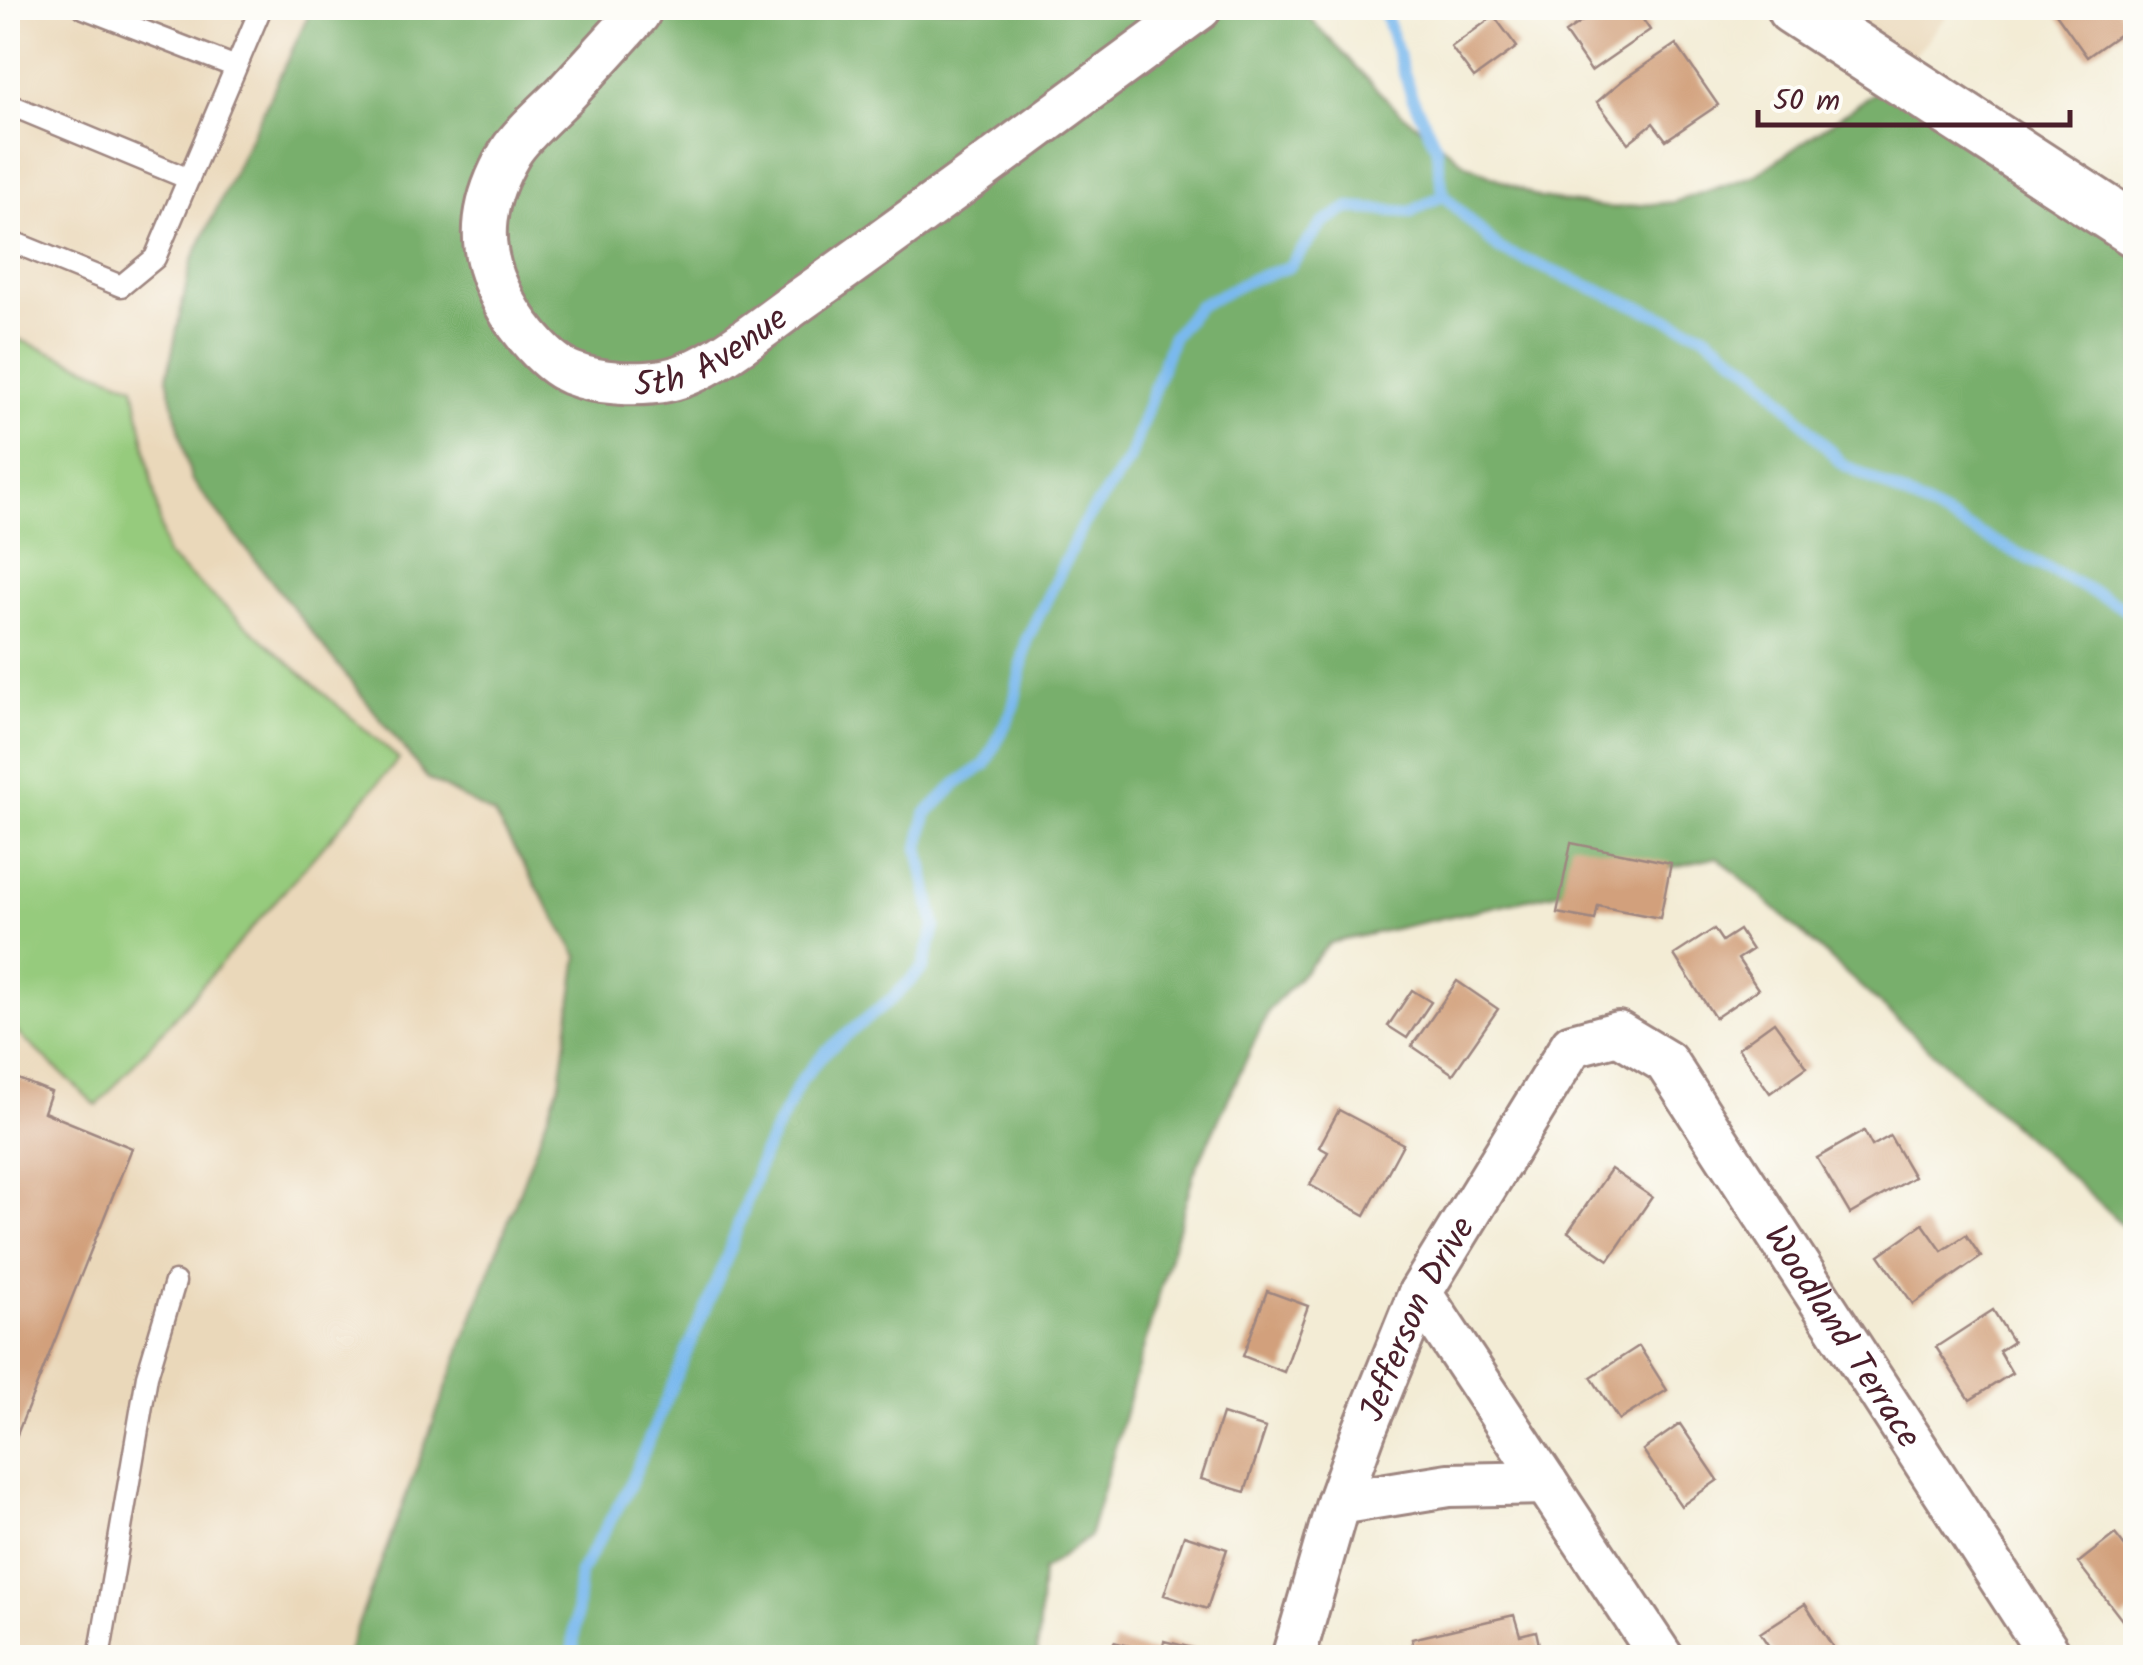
<svg xmlns="http://www.w3.org/2000/svg" width="2143" height="1665" font-family="Kalam,sans-serif">
<rect width="100%" height="100%" fill="#fdfcf7"/>
<filter id="ink" filterUnits="userSpaceOnUse"><feTurbulence type="fractalNoise" baseFrequency=".01" numOctaves="2"/><feDisplacementMap in="SourceGraphic" scale="20" xChannelSelector="R" yChannelSelector="G"/><feConvolveMatrix kernelMatrix="1 2 1 2 8 2 1 2 1" color-interpolation-filters="sRGB"/></filter>
<filter id="wash" filterUnits="userSpaceOnUse"><feTurbulence type="fractalNoise" baseFrequency=".0048" numOctaves="4" result="noise"/><feDisplacementMap in="SourceGraphic" scale="40" xChannelSelector="R" yChannelSelector="G"/><feGaussianBlur stdDeviation="2.25" result="paint"/><feColorMatrix in="noise" values="0 0 0 0 0 0 0 0 0 0 0 0 0 0 0 0 0 1.4 0 .05"/><feComposite in="paint" operator="in"/></filter>
<g filter="url(#wash)">
<rect width="100%" height="100%" fill="#f3ecd5"/>
<path fill="#ead8ba" d="M8,8H312L191,263L427,778L494,815L578,955L560,1082L346,1657L8,1658Z
M1793,8H1953L1897,77Z"/>
<path fill="#96cb7d" stroke="#707554" stroke-width="2.5" d="M8,335L134,386L166,555L399,759L97,1106L8,1024Z"/>
<path fill="#78af6c" stroke="#61674c" stroke-width="2.5" d="M312,8H1300L1393,106L1467,165L1540,198L1611,208L1674,202L1756,175L1897,77L2135,231V1236L1718,857L1330,943L1269,1010L1194,1173L1089,1537L1042,1571L1037,1657H346L560,1082L578,956L494,815L427,778L191,479L167,377L191,263Z"/>
<g fill="none" stroke-linecap="round" stroke-linejoin="round">
<path stroke="#7ab9ee" stroke-width="12" d="M1383,8L1412,97L1436,146L1443,195L1499,249L1704,334L1759,374L1841,463L2136,614
M572,1658L580,1573L628,1489L727,1257L763,1154L801,1080L826,1051L894,997L923,968L935,927L919,848L926,814L956,784L985,765L1013,709L1027,639L1083,525L1129,460L1172,338L1198,306L1252,279L1289,267L1322,224L1348,208L1411,212L1443,195"/>
</g>
<g id="blocks">
<path fill="#d2a07c" d="M1602,8H1635L1650,30L1591,71L1565,33Z
M2052,8H2118L2131,26L2087,57Z
M1494,16L1517,47L1474,78L1451,47Z
M1676,44L1718,105L1666,140L1653,123L1628,143L1597,102L1624,79Z
M1571,843L1671,863L1660,918L1598,906L1595,920L1557,913Z
M1714,929L1722,941L1739,930L1752,950L1738,959L1758,989L1715,1018L1674,955Z
M1457,981L1498,1009L1453,1074L1412,1046Z
M1412,990L1431,1002L1407,1038L1388,1026Z
M1774,1022L1807,1067L1770,1093L1738,1048Z
M8,1075L51,1092L44,1112L132,1148L8,1457Z
M1339,1110L1403,1144L1365,1215L1310,1185L1328,1152L1319,1147Z
M1864,1131L1872,1146L1890,1136L1914,1177L1850,1214L1817,1158Z
M1611,1169L1652,1197L1609,1260L1568,1232Z
M1923,1224L1942,1251L1966,1235L1981,1257L1913,1304L1879,1255Z
M1267,1291L1308,1306L1284,1372L1243,1356Z
M1993,1310L2013,1342L1999,1351L2012,1373L1970,1400L1936,1347Z
M1639,1346L1667,1390L1619,1420L1591,1377Z
M1222,1414L1266,1428L1245,1492L1201,1479Z
M1680,1424L1718,1480L1681,1506L1643,1450Z
M2115,1534L2136,1561V1609L2122,1620L2078,1563Z
M1184,1535L1227,1549L1207,1609L1164,1595Z
M1805,1604L1840,1658H1777L1760,1633Z
M1514,1615L1520,1635L1536,1631L1542,1658H1416L1412,1639Z
M1164,1641L1200,1650L1198,1658H1111L1114,1642L1161,1654Z"/>
</g>
</g>
<g filter="url(#ink)">
<use href="#blocks" fill-opacity="0" stroke="#9e8680" stroke-width="2.5"/>
<g fill="none" stroke-linecap="round" stroke-linejoin="round">
<g stroke="#9e8680" stroke-width="25">
<path id="service" d="M84,8L236,67
M8,104L189,179
M8,240L121,286L155,258L261,8
M99,1658L147,1376L175,1282"/>
</g>
<g stroke="#9e8680" stroke-width="48">
<g id="minor">
<path id="s1" d="M641,8L638,14C615,40 591,66 567,92C551,109 521,134 510,153C484,197 475,241 498,289C510,317 542,361 571,373C598,384 640,386 668,380C710,372 767,323 803,298C937,204 1068,104 1200,8"/>
<path d="M1420,1293L1662,1658"/>
<path d="M1338,1503L1449,1485L1546,1483"/>
<path id="s2" d="M1293,1658L1338,1503L1364,1431L1420,1293L1572,1045L1618,1033L1666,1062L2052,1658"/>
</g>
</g>
<g stroke="#9e8680" stroke-width="58">
<path id="tertiary" d="M1793,8L2136,231"/>
</g>
<use href="#service" stroke="#fff" stroke-width="20"/>
<use href="#minor" stroke="#fff" stroke-width="42"/>
<use href="#tertiary" stroke="#fff" stroke-width="52"/>
</g>
</g>
<g text-anchor="middle" stroke-width="8" stroke-linejoin="round" paint-order="stroke">
<g font-size="35" fill="#4a1f2b" stroke="#fdfcf7">
<text dy="12" stroke="none"><textPath href="#s1" startOffset="600">5th Avenue</textPath></text>
<text dy="12" stroke="none"><textPath href="#s2" startOffset="362">Jefferson Drive</textPath></text>
<text dy="12" stroke="none"><textPath href="#s2" startOffset="1108">Woodland Terrace</textPath></text>
</g>
</g>
<rect width="2143" height="1665" fill="none" stroke="#fdfcf7" stroke-width="40"/>
<path d="M1758 110v15h312v-15" fill="none" stroke="#4a1f2b" stroke-width="5"/>
<text x="1773" y="110" font-size="30" fill="#4a1f2b" stroke="#fdfcf7" stroke-width="8" paint-order="stroke">50 m</text>
</svg>
